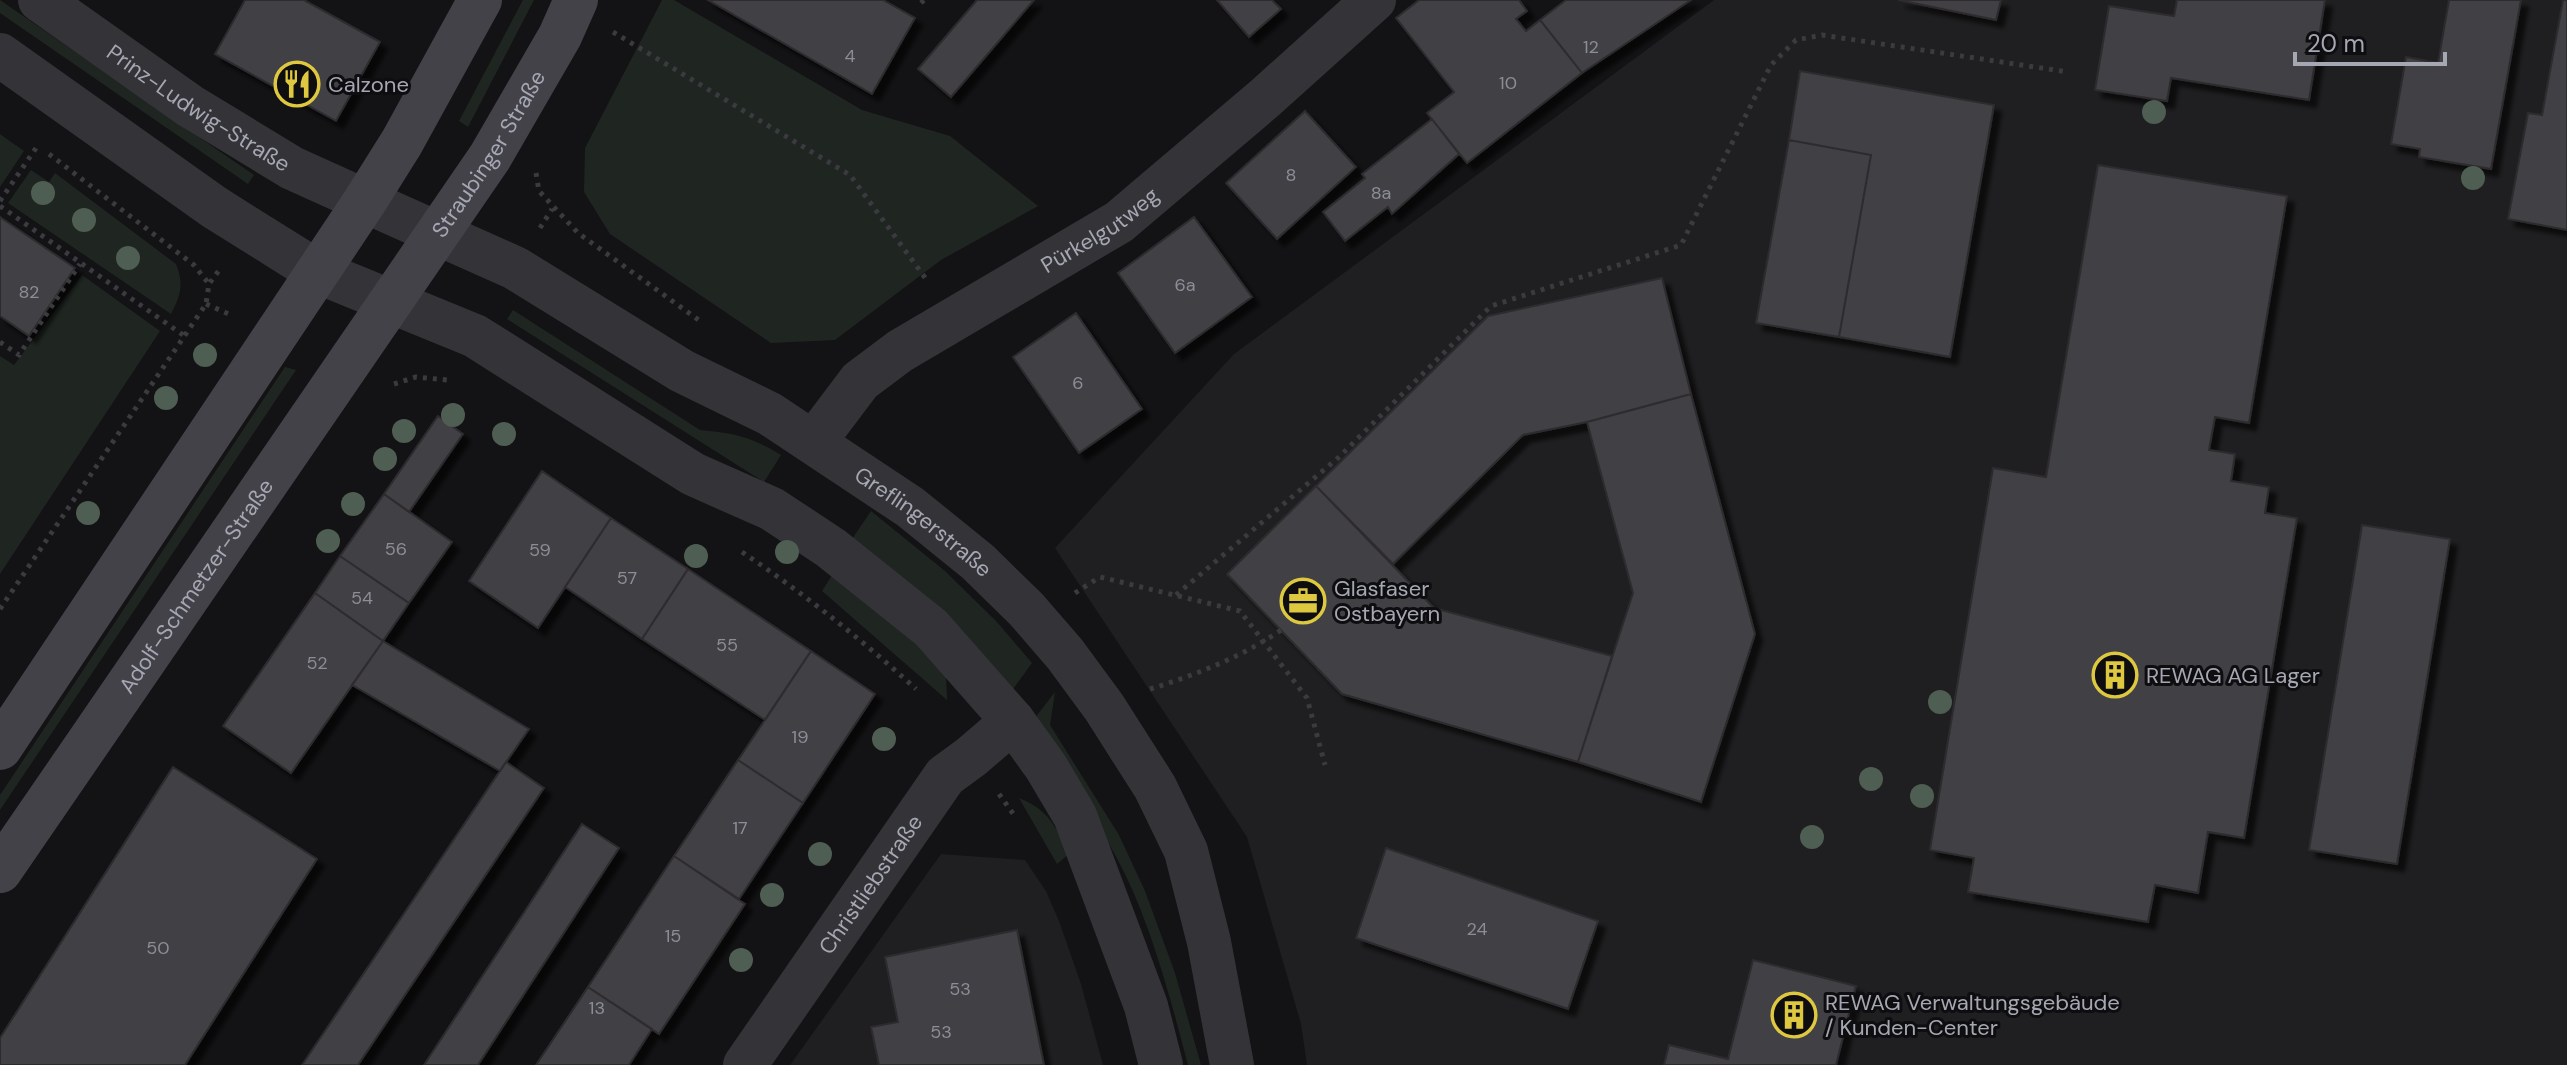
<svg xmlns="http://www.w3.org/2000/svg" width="2567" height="1065" font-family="'DM Sans',sans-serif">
<defs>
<filter id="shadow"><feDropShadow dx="7" dy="7" stdDeviation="2" flood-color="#0009"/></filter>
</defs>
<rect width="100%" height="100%" fill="#131214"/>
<path fill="#1f1e20" d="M1714,0H2567V1065H1307L1301,1024L1247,837L1055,548L1234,354Z
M941,854L1025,860L1046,891L1059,921L1081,984L1103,1065H790Z"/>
<path fill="#1f2621" d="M0,0L254,175L248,184L0,13Z
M523,0H534L468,127L459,121Z
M662,0H674L862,110L950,136L1038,206L941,260L835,340L771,343L610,234L584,192L585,148Z
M0,134L24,151L0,187Z
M31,170L49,182L55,173L176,264C184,284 181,295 171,314L8,203Z
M82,275L160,331L0,574V356L14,365Z
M513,310L700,430C734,433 752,437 781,455L764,482L507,319Z
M285,367L296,370L0,810V795Z
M871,511L945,571L997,622L1032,663L1011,692L850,542Z
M834,572L936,656L946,675L947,700L822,591Z
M1055,692L1050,725L1119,835L1145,891L1175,973L1201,1065H1188C1173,1008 1158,951 1135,896C1109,834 1067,779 1031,723Z
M1019,798C1048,809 1056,827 1069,854L1057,864Z"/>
<path fill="#3f3f44" stroke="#2d2c2f" stroke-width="2" filter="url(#shadow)" d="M245,0H304L380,42L336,121L215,54Z
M708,0H883L915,18L872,94Z
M977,0H1034L951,97L918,69Z
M1217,0H1272L1281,9L1249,37Z
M1419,0H1519L1527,11L1516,19L1526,31L1540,20L1582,73L1467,163L1427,113L1454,92L1396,18Z
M1566,0H1691L1582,73L1540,20Z
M1898,0H2001L1996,20Z
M2177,0H2325L2309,100L2171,78L2167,101L2095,90L2109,6L2174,16Z
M2449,0H2521L2491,169L2419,157L2420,149L2391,144L2406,57L2438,63Z
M2563,0H2567V230L2508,219L2528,113L2542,115Z
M1800,71L1994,105L1950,357L1839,337L1871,155L1789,140Z
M1305,111L1356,167L1277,239L1226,183Z
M1432,119L1459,154L1392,214L1388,207L1345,241L1323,212L1365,178L1362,174Z
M1789,140L1871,155L1839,337L1756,323Z
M2098,165L2287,196L2249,423L2215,417L2209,450L2235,454L2231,481L2269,487L2265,513L2297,518L2244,838L2208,832L2198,893L2155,885L2148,922L1968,892L1974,858L1930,850L1993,468L2046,477Z
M0,217L75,268L29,336L0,316Z
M1194,217L1252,297L1175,353L1118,273Z
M1662,278L1691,394L1587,422L1523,435L1393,564L1316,486L1488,316Z
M1076,313L1142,409L1079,453L1013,357Z
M1691,394L1755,634L1701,802L1578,762L1633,593L1587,422Z
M438,416L463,434L409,512L384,494Z
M542,471L611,518L538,628L469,581Z
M1316,486L1434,608L1612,656L1578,762L1342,694L1227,574Z
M384,494L452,542L409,603L340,556Z
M611,518L688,569L642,639L565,587Z
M2362,525L2450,539L2397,864L2309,850Z
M340,556L409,603L383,641L315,593Z
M688,569L811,651L765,720L642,639Z
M315,593L383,641L291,773L223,726Z
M383,641L529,729L500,771L352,685Z
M811,651L875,694L803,803L738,760Z
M738,760L803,803L739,899L674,856Z
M506,762L544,788L358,1065H302Z
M173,767L317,859L185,1065H0V1038Z
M582,824L619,848L478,1065H424Z
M1386,848L1598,921L1568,1009L1356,938Z
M674,856L745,904L659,1034L588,987Z
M1017,930L1044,1065H879L871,1027L898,1022L885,957Z
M1753,960L1856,986L1836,1065H1664L1669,1045L1728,1059Z
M588,987L652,1029L629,1065H536Z"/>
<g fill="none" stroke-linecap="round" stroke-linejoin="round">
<path stroke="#3a3a3f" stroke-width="5" stroke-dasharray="4 6" stroke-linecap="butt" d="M921,3L924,0
M613,32L850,175L926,279
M49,154L194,265L209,284
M536,173L539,191L578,233L700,321
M0,201L38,145
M0,206L183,335
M540,228L552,209
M206,304L231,315
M0,342L19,355L80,264
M394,384L416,377L447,380
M742,552C803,593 861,639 916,689
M1075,593L1100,577L1240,611L1307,698L1325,765
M1176,595L1338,458L1491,306L1681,245L1771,65L1796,40L1822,35L2068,72
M0,609L206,304L209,284L220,269
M1150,689C1195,675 1242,657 1281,630
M999,794L1014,815"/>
<g stroke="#343438" stroke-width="44">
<path id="s1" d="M40,0L190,106L292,168L365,201"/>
<path d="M0,55L214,207L316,271"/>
<path id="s2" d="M814,442L860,381L900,351L1119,222L1265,98L1374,0"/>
<path id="s3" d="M745,1065L945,776L971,757L1013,721"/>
</g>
<g stroke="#343438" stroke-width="44">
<path id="s4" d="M365,201L515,268L682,371L770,414L910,507L978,562L1026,609L1065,654L1104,707L1155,787L1186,851L1209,942L1232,1065"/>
<path d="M316,271L475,336L693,474L772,509L831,548L931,628L1013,721L1046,767L1075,816L1146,1006L1161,1065"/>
</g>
<g stroke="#424248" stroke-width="44">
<path d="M0,748L365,201L402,142L480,0"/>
<path id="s5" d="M0,871L490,157L560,36L576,0"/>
</g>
</g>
<g fill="#4e5e53">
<circle cx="2154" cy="112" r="12"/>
<circle cx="2473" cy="178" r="12"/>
<circle cx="43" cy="193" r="12"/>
<circle cx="84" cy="220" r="12"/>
<circle cx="128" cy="258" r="12"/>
<circle cx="205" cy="355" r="12"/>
<circle cx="166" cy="398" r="12"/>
<circle cx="453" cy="415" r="12"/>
<circle cx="404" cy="431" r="12"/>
<circle cx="504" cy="434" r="12"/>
<circle cx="385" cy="459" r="12"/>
<circle cx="353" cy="504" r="12"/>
<circle cx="88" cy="513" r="12"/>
<circle cx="328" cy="541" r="12"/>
<circle cx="787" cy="552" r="12"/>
<circle cx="696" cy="556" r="12"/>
<circle cx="1940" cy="702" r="12"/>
<circle cx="884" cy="739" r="12"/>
<circle cx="1871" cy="779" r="12"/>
<circle cx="1922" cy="796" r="12"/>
<circle cx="1812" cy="837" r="12"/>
<circle cx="820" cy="854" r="12"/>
<circle cx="772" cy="895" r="12"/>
<circle cx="741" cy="960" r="12"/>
</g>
<defs>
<g id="restaurant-ring" transform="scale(2.3)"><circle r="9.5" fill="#0e0d0f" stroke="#dec840" stroke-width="1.5"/><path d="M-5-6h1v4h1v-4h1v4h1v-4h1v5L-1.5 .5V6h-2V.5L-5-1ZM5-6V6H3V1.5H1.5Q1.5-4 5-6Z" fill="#dec840"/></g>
<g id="office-ring" transform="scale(2.3)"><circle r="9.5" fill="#0e0d0f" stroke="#dec840" stroke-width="1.5"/><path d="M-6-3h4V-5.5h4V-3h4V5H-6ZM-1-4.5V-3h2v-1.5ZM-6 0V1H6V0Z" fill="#dec840"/></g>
<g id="building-ring" transform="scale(2.3)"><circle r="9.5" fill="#0e0d0f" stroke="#dec840" stroke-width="1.5"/><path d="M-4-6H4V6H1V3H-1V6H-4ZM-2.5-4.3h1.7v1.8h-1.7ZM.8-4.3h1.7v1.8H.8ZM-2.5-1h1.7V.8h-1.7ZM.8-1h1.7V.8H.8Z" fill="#dec840"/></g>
</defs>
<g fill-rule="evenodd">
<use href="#restaurant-ring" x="297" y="84"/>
<use href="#office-ring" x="1303" y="601"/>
<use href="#building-ring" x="2115" y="675"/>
<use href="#building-ring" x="1794" y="1015"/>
</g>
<g text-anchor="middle" stroke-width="6" stroke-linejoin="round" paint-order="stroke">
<g font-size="18" fill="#8c8d97">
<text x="1591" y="53">12</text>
<text x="850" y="62">4</text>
<text x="1508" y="89">10</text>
<text x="1291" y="181">8</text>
<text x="1381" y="199">8a</text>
<text x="1185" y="291">6a</text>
<text x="29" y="298">82</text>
<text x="1078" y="389">6</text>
<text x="396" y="555">56</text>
<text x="540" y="556">59</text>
<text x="627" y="584">57</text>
<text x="362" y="604">54</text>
<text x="727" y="651">55</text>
<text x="317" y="669">52</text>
<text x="800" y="743">19</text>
<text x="740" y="834">17</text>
<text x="1477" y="935">24</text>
<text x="673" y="942">15</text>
<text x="158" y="954">50</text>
<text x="960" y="995">53</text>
<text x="597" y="1014">13</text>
<text x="941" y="1038">53</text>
</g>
<g font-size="22" fill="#a5a7b3" stroke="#0e0d0f" text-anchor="start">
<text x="328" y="92">Calzone</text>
<text x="1334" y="596">Glasfaser<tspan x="1334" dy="25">Ostbayern</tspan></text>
<text x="2146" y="683">REWAG AG Lager</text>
<text x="1825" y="1010">REWAG Verwaltungsgebäude<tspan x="1825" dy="25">/ Kunden-Center</tspan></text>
</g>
<g font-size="22" fill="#a5a7b3" stroke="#0e0d0f">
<text dy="8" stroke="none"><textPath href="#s1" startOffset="192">Prinz-Ludwig-Straße</textPath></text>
<text dy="8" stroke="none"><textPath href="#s5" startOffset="868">Straubinger Straße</textPath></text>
<text dy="8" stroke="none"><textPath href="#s2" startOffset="360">Pürkelgutweg</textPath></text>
<text dy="8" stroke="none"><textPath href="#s4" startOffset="646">Greflingerstraße</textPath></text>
<text dy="8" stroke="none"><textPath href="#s5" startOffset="346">Adolf-Schmetzer-Straße</textPath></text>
<text dy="8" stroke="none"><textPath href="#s3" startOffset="220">Christliebstraße</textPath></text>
</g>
</g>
<path d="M2295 52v12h150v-12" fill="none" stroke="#a5a7b3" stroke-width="4"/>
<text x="2307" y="52" font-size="24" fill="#a5a7b3" stroke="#0e0d0f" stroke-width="6" paint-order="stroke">20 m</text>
</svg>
